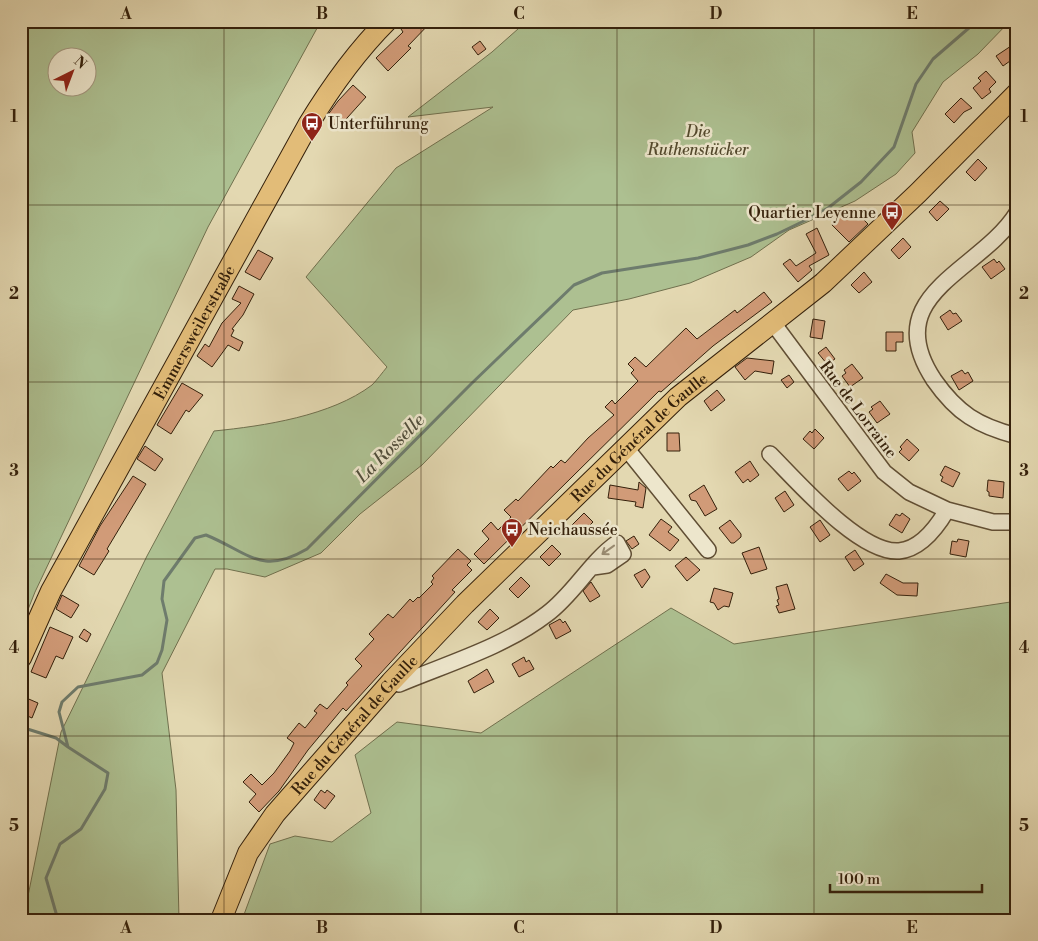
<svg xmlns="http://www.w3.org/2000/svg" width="1038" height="941" font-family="'Libre Bodoni',serif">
<rect width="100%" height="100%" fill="#e3d8b1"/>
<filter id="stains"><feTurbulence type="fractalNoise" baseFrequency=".004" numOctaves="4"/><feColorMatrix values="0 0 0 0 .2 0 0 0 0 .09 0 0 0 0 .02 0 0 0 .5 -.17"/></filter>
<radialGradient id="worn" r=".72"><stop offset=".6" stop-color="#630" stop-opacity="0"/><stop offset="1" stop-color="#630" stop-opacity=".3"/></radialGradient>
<path fill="#adc091" stroke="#70704e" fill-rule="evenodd" d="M21,21H321L208,227L35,592L21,627ZM58,58H88V88H58Z
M527,21H1010L978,54L943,82L912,132L915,153L896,174L855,201L789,230L751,257L690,283L629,299L573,310L422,465L360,514L321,553L265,577L227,569H215L162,673L176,790L179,920H28L25,911L61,732L147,556L214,431C264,426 331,416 372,385C377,380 382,373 387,367L306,277L396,168L493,107L408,117L492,52Z
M1017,601V920H242L270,844L295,836L332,842L371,813L355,755L397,722L481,733L671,608L734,644Z"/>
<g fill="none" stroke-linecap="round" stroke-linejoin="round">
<path stroke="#6e7c6d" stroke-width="3" d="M21,727L56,738L68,747
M58,920L46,878L60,844L81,829L105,789L108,773L68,747L59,712L62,702L78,687L142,675L157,663L162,650L167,620L162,599L164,581L195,538L206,535C248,552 261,576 307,549L471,384L574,285L602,273L698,258L748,245L777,234L808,219L828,208L861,182L894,147L916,84L933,59L977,21"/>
</g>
<path fill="#d19b78" stroke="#34200b" d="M409,21H432L408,46L411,48L388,71L376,58L403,32L401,29Z
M480,41L486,49L478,55L472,47Z
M1017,42V56L1003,66L996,56Z
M986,71L996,82L989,89L991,92L982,99L973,88L981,81L978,78Z
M353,85L366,97L338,128L327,116L338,101Z
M961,98L972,108L964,112L954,123L945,114Z
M978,159L987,168L975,181L966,172Z
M940,201L949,209L937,221L929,212Z
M848,211L856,212L868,224L849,242L832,225L840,214L843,216Z
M817,228L829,255L809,266L812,270L798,282L783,264L790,259L796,266L816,253L806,234Z
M903,238L911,247L899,259L891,250Z
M258,250L273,258L260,280L245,272Z
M994,259L997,263L999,261L1005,269L991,279L982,267Z
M864,272L872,282L859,293L851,285Z
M239,286L254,294L243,315L232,329L234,330L231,336L243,342L239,351L228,345L212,367L197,356L205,344L209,347L222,323L241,303L232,299Z
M764,292L772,302L713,346L661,392L659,391L484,564L474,554L489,539L482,531L491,522L498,530L511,517L504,510L516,499L518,501L551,466L553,468L561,460L565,463L588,438L614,415L605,407L612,400L615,404L638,381L631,373L634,370L628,364L635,357L646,367L686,328L697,339L735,310L737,313Z
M950,310L953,314L956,313L962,321L948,330L940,317Z
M813,319L825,321L822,339L810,337Z
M886,332H903V342H896V351H886Z
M826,347L835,359L827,364L818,353Z
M747,358L774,361L772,374L755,371L745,380L735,367Z
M852,364L863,378L850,387L842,376L846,373L844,370Z
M962,370L965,374L968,372L973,381L959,390L951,376Z
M789,375L794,382L787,388L781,380Z
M182,383L203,395L189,412L186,410L171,434L157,425Z
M717,390L725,400L711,411L704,401Z
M880,401L890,414L877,423L869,412L873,409L871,407Z
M815,429L824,438L814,449L803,439L810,431L812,433Z
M667,433H679L680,451H667Z
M907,439L919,450L909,461L899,452L902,449L900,447Z
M145,446L163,459L155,471L137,459Z
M750,461L759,475L750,482L748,479L743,483L735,472Z
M945,466L960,473L953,487L941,481L943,477L940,475Z
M849,471L852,474L854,472L861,481L848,491L838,479Z
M133,476L146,484L107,549L109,551L94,575L79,566L100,526Z
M988,480L1004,482L1003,498L989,496V492L987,491Z
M639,482L646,488L643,508L635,506L636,502L608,498L610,485L638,490Z
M704,485L717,509L705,516L696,501L691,500L689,495Z
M785,491L794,505L784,512L775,498Z
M584,513L593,522L581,534L572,525Z
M902,513L910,519L902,533L889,525L896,514L900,516Z
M661,519L672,527L668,532L679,540L670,551L649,535Z
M730,520L741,534V537L734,543H731L719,528Z
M820,520L830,535L820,542L810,527Z
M634,536L639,544L632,549L626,541Z
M958,539L969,541L966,557L950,554L952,541L957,542Z
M552,545L561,554L549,566L540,557Z
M759,547L767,569L751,574L742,553Z
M458,549L471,561L467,565L472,570L452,590L455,592L346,711L343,708L308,750L279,791L259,812L249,802L256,794L243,782L251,774L262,785L274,773L290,751L294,743L287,738L299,723L305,728L317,713L314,711L320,704L327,709L348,685L346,683L362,666L355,659L374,639L369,634L388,614L393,618L410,599L413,602L418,597L419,598L433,584L431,582L434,578L432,576Z
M855,550L864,564L854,571L845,557Z
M686,557L700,570L687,581L675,566Z
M645,569L650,577L642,588L634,575Z
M886,574L903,583H918L917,596L897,595L880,583Z
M521,577L530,586L518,598L509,589Z
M591,582L600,596L590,602L583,591Z
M787,584L795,609L779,613L776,606L779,605L777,600L779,599L776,587Z
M714,588L733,593L729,607L724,606L718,610L714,603L710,602Z
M62,595L79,605L71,618L56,609Z
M490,609L499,618L487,630L478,622Z
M560,619L563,623L565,621L571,631L556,639L549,625Z
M50,627L73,637L63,659L56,656L46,678L31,672Z
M84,629L91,634L87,642L79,637Z
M524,657L526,662L529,660L534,669L519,677L512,664Z
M487,669L494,682L474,693L468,681Z
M24,697L38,703L32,718L21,713Z
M321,790L325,793L327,790L335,796L325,809L314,800Z"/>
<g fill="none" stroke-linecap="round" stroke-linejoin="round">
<g stroke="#604e34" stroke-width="18">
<path id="minor" d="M1017,213C980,272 877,294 934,380C957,413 978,426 1017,436
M773,323L884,472L909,492L947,510L993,522H1017
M626,448L708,550
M770,454C797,481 860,554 899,551C921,549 937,527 947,510
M391,682L399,684C449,663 504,647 547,614C574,594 590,562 617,543L623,554L607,565L593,567"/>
</g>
<g stroke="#34200b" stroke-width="22">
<g id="major">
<path id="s1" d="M21,658L51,591L308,125C331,87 355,53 387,21"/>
<path id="s2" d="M221,920L248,853L275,814L391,682L465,604L678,397L823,283L918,193L1017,93"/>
</g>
</g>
<use href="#minor" stroke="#ede6cc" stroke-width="15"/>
<use href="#major" stroke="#e2bc78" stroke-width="20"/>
</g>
<defs><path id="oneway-shaft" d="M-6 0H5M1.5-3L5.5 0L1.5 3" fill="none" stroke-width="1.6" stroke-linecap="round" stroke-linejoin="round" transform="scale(1.25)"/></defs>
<use stroke="#9a8d75" href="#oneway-shaft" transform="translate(608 550) rotate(144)"/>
<path fill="none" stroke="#34200b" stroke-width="1" stroke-opacity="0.55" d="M224,21V920M421,21V920M617,21V920M814,21V920M21,205H1017M21,382H1017M21,559H1017M21,736H1017"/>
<defs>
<g id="bus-pin" transform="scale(1.125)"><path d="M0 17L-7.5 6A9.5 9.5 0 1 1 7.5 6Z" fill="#8f2418" stroke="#ede6cc"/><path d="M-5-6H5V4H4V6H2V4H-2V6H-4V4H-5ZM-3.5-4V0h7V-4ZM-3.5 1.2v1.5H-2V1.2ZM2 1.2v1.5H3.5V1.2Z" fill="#fff"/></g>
</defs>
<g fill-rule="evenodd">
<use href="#bus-pin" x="312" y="123"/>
<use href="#bus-pin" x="892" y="212"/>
<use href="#bus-pin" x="512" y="529"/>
</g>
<g text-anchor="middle" stroke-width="5" stroke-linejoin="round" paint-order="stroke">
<g font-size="16" fill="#34200b" stroke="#ede6cc" text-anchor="start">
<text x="328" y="129">Unterführung</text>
<text x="876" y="218" text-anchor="end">Quartier Leyenne</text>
<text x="528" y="535">Neichaussée</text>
</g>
<g font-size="16" font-style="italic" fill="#52482c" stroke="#ede6cc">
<text x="698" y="137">Die<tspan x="698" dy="18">Ruthenstücker</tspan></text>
</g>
<g font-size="16" fill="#34200b" stroke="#ede6cc">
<text dy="6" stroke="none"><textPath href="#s1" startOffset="369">Emmersweilerstraße</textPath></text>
<text transform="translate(859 409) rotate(53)" y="6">Rue de Lorraine</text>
<text dy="6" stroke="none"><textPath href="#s2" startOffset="644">Rue du Général de Gaulle</textPath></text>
<text dy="6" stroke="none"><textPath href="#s2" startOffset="239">Rue du Général de Gaulle</textPath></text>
</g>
<g font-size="18" font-style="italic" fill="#514e3c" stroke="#ede6cc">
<text transform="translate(390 448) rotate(-45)" y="6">La Rosselle</text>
</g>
</g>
<rect width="1038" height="941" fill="none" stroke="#e3d8b1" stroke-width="55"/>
<g transform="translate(72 72) rotate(42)"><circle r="24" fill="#ede6cc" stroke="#a3977f"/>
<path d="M0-4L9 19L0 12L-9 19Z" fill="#8f2418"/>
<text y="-8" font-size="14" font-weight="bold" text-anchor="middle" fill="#34200b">N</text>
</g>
<path d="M830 884v8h152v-8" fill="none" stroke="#34200b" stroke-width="2.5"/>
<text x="838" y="884" font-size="15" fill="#34200b" stroke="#ede6cc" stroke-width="4" paint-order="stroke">100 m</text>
<rect x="28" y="28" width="982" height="886" fill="none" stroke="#34200b" stroke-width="2"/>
<g font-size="16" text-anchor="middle" font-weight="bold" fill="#34200b">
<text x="126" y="19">A</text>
<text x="322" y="19">B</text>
<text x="519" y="19">C</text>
<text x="716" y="19">D</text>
<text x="912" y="19">E</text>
<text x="14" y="122">1</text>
<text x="1024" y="122">1</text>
<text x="14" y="299">2</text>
<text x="1024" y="299">2</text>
<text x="14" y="476">3</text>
<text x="1024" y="476">3</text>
<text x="14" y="653">4</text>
<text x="1024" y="653">4</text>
<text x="14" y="831">5</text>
<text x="1024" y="831">5</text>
<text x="126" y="933">A</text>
<text x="322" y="933">B</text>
<text x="519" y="933">C</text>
<text x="716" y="933">D</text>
<text x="912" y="933">E</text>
</g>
<rect width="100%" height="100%" filter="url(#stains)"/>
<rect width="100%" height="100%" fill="url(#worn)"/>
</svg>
